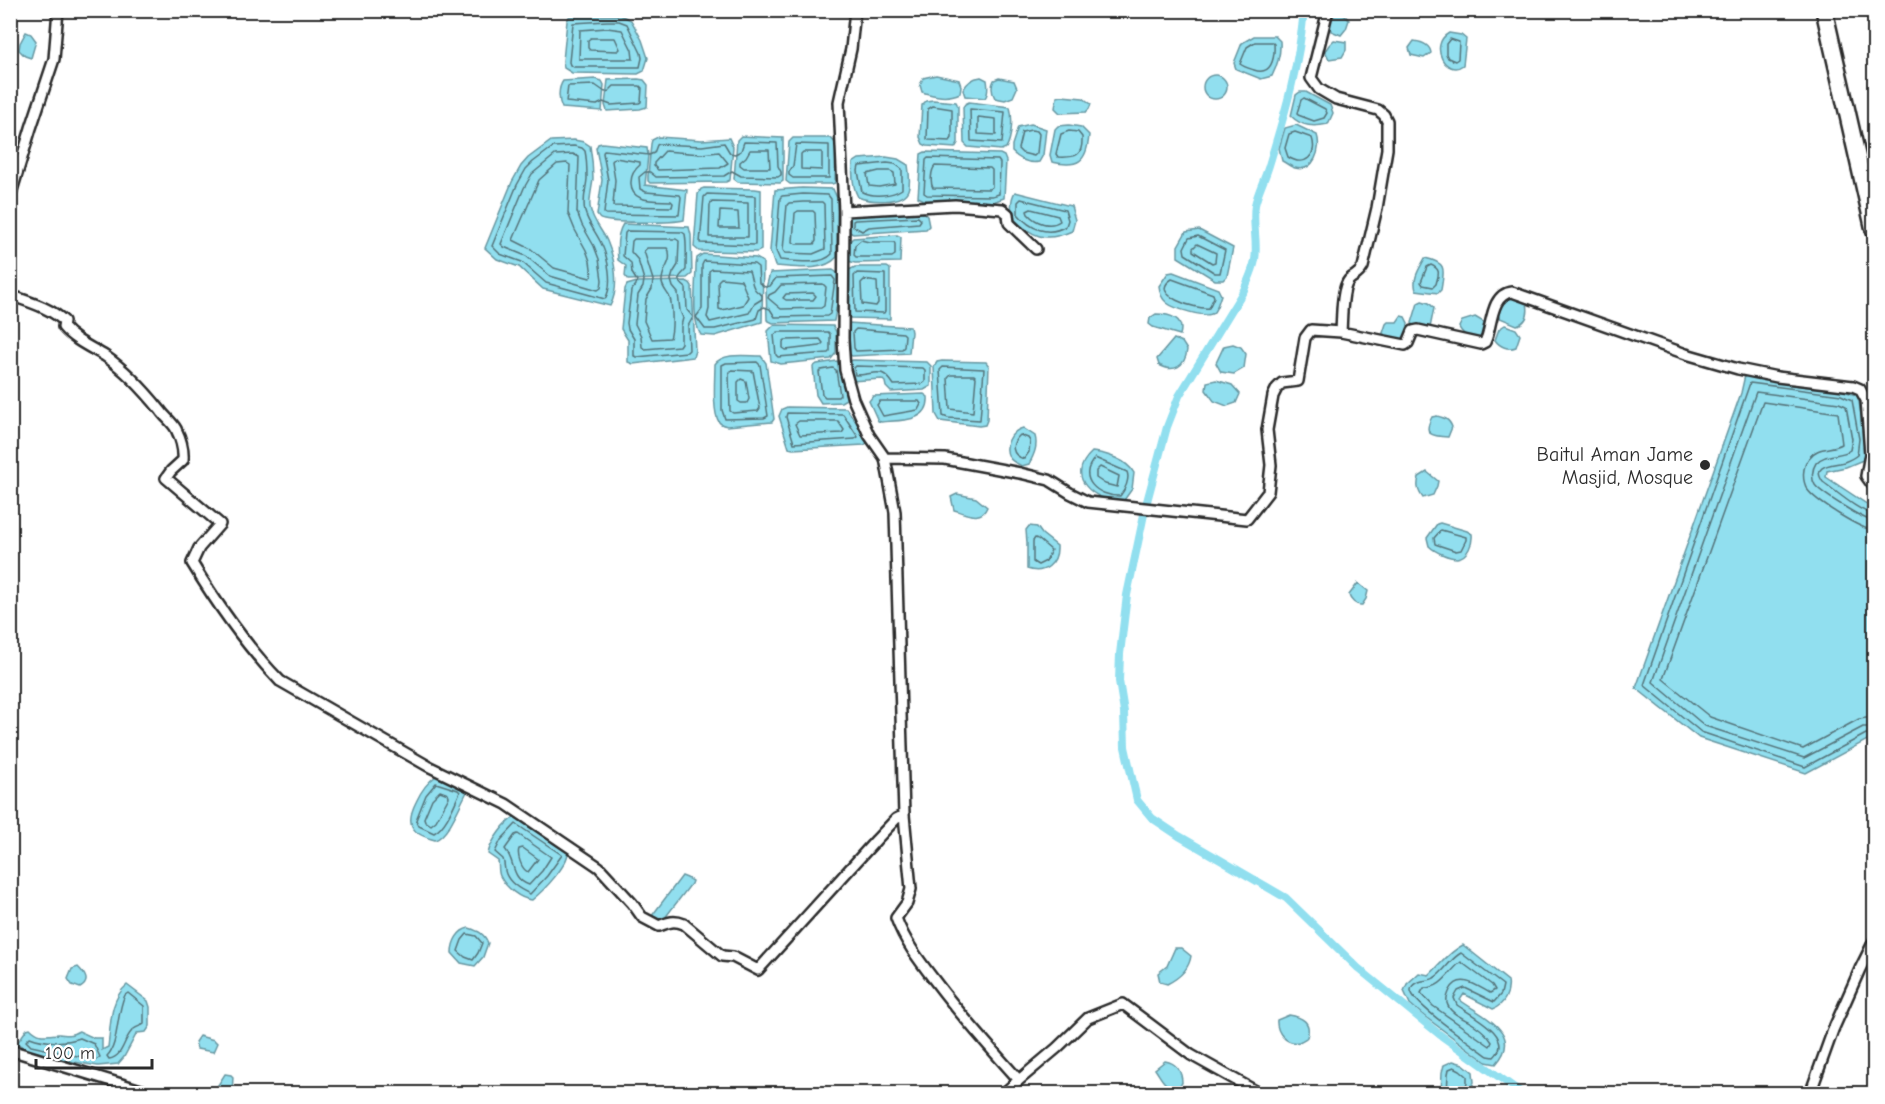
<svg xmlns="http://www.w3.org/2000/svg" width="1885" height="1104" font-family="'Comic Neue',sans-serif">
<rect width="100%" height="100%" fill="#fff"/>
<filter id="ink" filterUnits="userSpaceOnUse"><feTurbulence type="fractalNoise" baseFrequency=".0167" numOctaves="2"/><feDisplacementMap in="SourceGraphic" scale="12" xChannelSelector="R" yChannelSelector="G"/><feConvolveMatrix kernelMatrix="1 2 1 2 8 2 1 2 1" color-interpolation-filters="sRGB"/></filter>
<g filter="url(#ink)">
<path fill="#91dfef" stroke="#6897a1" stroke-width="1.5" d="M1338,13L1345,16L1349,20L1346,29L1341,35L1331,31L1330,22L1332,17Z
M620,15L631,20L642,40L648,58L644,71L638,74L572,73L564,68L563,61L567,21L569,17L573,16Z
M26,32L31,34L36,41L31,58L25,56L19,50L20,43Z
M1449,33L1461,35L1466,39L1463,65C1446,78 1428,45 1449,33Z
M1254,36H1275L1280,41C1281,54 1278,64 1272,76L1261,79L1236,69L1234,63L1242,43Z
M1334,40L1346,42V50L1342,57L1329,59L1325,51L1329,45Z
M1414,41C1422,42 1430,45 1431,53L1424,58L1411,55L1409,48Z
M936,75L959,80L961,86L960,93C947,99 935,96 922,92L920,85L923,78Z
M1203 87a12 12 0 1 1 24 0a12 12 0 1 1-24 0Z
M981,77L987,80C988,86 989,93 985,98L965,96L963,90C967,82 972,78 981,77Z
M999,78L1014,81L1017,88L1013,97L1005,100L995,98C992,93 991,86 994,80Z
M596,79L602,81L604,85L602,111L562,108C558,100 558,88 563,81Z
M638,79L644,80L648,85L647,107L640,109L607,111L605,105L608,80Z
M1300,92H1306L1330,105L1333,113L1328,124C1314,127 1302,127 1291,116L1296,95Z
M1062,96L1083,98L1091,104L1089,109L1086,112L1060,113L1055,108L1057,97Z
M933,100L956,102L958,106V143L955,148L927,146L923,144L920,137L922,105L926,101Z
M969,102L1010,107C1013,118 1012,138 1006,148L1001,150L968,147L964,143L963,107L965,104Z
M1031,124L1046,129L1043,155L1039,162C1029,164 1019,159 1012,152V145L1018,127Z
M1069,125L1081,127L1089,135C1087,162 1078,168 1052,162L1050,155L1055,129L1058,126Z
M1296,125L1317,135C1322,149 1314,173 1295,168C1291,167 1286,163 1282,161L1279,148L1285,128Z
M741,136L783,138V181L780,183L738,182L734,179L737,140Z
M658,137L702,140L729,138L733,147L730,180L726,182L650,183L648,181V176L651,144L652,140Z
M793,138H831L836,144L835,183L832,184H790L786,181L789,142Z
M574,140L584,142L590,146C592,157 593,168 593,179C592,189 589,198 590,207C592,220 602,230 607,241C615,259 620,288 610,306L543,289L519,267L497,259L485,248L512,182L521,166L528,158L551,141Z
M602,143L647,148L648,155L645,185L687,190L684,220C673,223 616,223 604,220C599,219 600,219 597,215L602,180L596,148L598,144Z
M925,152L1000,154L1004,156L1006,161L1004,198L993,202L926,201L918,197L921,154Z
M886,157L898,159L908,165C909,172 911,183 908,190C902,204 870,202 858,197C853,188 852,174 853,163L859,159Z
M704,188L755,189L761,190V250L757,252L699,251L694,247L698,194L701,189Z
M802,188L833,189L837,198V257C823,273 794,267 775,266L770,251L775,190Z
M1015,192L1071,206L1075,220L1072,231C1045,243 1032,237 1012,217C1011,209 1010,199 1015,192Z
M922,211L927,216L929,226L926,229L853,234L848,231V217L849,215Z
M623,224L689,227L691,235L692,274L687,278L628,280L625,276L626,266L618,260C617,250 617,233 623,224Z
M1199,230L1233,248L1227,276L1223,280H1215L1178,257V246L1186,232Z
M897,235L901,237L900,262L855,263L848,261L849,242L853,238Z
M703,254L756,258L763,262L762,322L715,336L701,335C691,321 696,283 696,265L697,258Z
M1425,258C1448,263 1444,270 1441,290L1438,293L1416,290C1412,278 1420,268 1425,258Z
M855,267H887L890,269V319L850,318L848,308V273L849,270Z
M833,270L840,275L841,279L834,321L773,323L767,320L766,288L770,273Z
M1173,272L1218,289L1221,295C1219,300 1217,309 1213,313C1207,319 1173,308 1167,303C1161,298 1160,293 1159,286L1168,273Z
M686,281L690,283L692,286L695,351L693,357L633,364L628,362V340L621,329L625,289L627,285L637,282Z
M1514,296L1527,303C1529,313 1528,322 1517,325L1500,318L1496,313L1504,298Z
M1422,301L1429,303L1434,308L1430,328L1429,329L1413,325L1412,323L1418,303Z
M1156,314C1170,314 1185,318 1180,335L1153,327L1149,324L1150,318Z
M1401,316L1405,317L1408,323L1406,341L1382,336L1386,324L1388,322H1397Z
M1475,317L1487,324L1482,339L1480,341C1471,338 1462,335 1459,327L1462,321Z
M848,323L910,327L911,332L909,353L852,356L848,353L847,324Z
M774,325L833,326L836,332V353L831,359L781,364L771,361L768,331Z
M1505,325L1516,329L1520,335L1516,347C1508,350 1500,347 1495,340L1499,329Z
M1174,339L1182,342L1187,350C1185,367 1174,373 1159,365L1157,359Z
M1233,344L1241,347L1246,354L1244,368L1234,374L1221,372L1216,363L1224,346Z
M761,356L766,363L774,419L772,422L727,426C723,425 721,425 719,422C712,412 715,377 715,364C723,352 747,356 761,356Z
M853,360L927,362L931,366V386L924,390L891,392L886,387L885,382L882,379L851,381L848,366L849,361Z
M837,361L841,365L846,399L841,402L821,403L816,395L813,367L817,364Z
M942,361L986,362L989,366L987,420L985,425L979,426L940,421L936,414L934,367L937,362Z
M1745,375L1842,390L1858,396L1865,439L1863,460L1846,467L1827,471L1826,477L1874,509V742L1869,739L1806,773L1699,738L1636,688L1741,393Z
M1216,380L1232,385L1240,394L1236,403L1227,406L1214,401L1206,390L1207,382Z
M924,394L928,397C930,423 899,420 881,422L878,421L869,401L873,396Z
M787,407L846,408L865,434L867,443L864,445L793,449L789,448L779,416L782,409Z
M1437,416C1445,418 1449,419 1452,427L1448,437C1432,436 1422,435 1432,417Z
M1023,428L1035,436C1038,446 1034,455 1029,464L1022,466C1018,464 1012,462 1009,457C1003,446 1011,431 1023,428Z
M1092,452C1106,453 1127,460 1134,473L1132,489L1122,503C1094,500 1064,478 1092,452Z
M1427,472L1438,481L1437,486L1433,495L1423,498C1417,490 1417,485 1419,477Z
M957,494L976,498L987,507C981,522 966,513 954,510L951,497Z
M1440,523L1467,531L1472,534C1473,543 1468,557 1457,558C1449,558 1435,552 1429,546L1427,538L1437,524Z
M1029,526L1037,527L1042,534L1057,546C1058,564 1044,575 1027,569V543L1026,530Z
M1358,583L1368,591L1366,599L1362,605C1356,606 1350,600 1349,595Z
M436,776L463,785L467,792C459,806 449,835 435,840C411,834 405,824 416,802C421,791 426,783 436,776Z
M517,816L535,829L568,850C570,864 543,891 532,900C520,899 506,888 500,876C498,872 499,866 498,861L488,854C490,842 506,820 517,816Z
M682,876L687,878L692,881L691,884L661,923L651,917Z
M469,928C478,931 484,933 488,943L483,957L475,966L461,963L452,953C452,942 458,930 469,928Z
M1463,945L1508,981C1510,993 1504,1005 1493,1009L1464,994L1460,1000C1481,1016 1525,1032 1496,1064L1486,1062L1424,1016L1410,1004L1404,991L1407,984L1419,973L1429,975C1441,964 1449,952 1463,945Z
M1175,948H1181L1191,956C1189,970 1179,978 1167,984L1160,982L1158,973L1167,966Z
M78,967C85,974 91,982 80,988L72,985L68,979L72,969Z
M127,985L148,1001L150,1007V1026L146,1032L137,1033L124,1057L118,1064L98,1066L68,1061L29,1051L17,1043L27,1029L30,1028C41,1039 46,1034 59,1034C70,1035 69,1036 79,1031L94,1038H102V1050L108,1047C111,1026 109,1000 127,985Z
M1289,1015C1302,1017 1312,1022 1307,1037C1307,1038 1299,1042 1299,1042C1286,1045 1276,1032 1277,1020Z
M199,1036L214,1040L217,1043L213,1052L197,1049L195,1042Z
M1165,1061C1177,1063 1182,1072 1182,1083L1177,1088C1164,1087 1162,1079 1155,1069Z
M1453,1061L1463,1064L1473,1072L1474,1082L1469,1093H1441L1442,1072L1444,1065Z
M225,1074L231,1075L233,1077L232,1093H204H213Z"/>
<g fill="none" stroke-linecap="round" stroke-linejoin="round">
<path stroke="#547379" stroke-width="1.5" d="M607,21H619L627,24L641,53L642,58L640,67H574L570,65L569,62L573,23Z
M607,28L622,30L632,50L633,59H579L580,30Z
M591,38H615L620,49L618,51L590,50L588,48V40Z
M1450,39L1459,42L1458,59L1455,61L1448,58L1446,54V44Z
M1255,42H1272L1274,44C1275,59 1271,76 1254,70C1248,68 1244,67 1240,64L1247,47Z
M595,85L605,92L609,91L614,86H640L642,88L641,102L639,103L611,105L603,102L597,105L566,102L568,86Z
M1304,98L1325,109L1327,113L1324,118L1314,121L1298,115L1297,113L1301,100Z
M933,106L952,109V138L950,141L929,140L927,139L928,109Z
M970,109L1005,112L1002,143L971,141Z
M978,117L996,119V135L978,134Z
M1031,130L1037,131L1039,134L1037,153L1034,156L1022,153L1018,149L1022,132Z
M1069,131L1078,132L1082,137C1083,156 1076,158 1058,157L1056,154L1061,134Z
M1295,132L1312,138C1318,155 1305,168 1288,157L1285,148L1289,134Z
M744,142L777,143L778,166L781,172V175L778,177L741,176L732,171L724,176L656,177L650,172H645L639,177L640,189L646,192L680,195L681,197L679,215L606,214L604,213L608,180L603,153L604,150L649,155L654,153L657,145L659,144L702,146L724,143L730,153L735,154L741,151Z
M796,144L829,145V178H793L789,175V172L793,166Z
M574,146L582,148L585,151C587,160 587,170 587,179C586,190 582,201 585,212C588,223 595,231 600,241C608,256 614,285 605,299L546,283L522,262L500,254L492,246L517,185L526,169L533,162L553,147Z
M750,150H769L770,168H744L740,165V162L746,157Z
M665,151L701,154L719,152L728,163L720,168L658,170L654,166V163Z
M803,152H822V170L801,169V154Z
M573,154L579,157L577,212L582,225L594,246L599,259L602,280L601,288L598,290L550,276L526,256L504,247L501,244L524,188L532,174L555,155Z
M615,158L640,162V165C634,170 631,175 631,182C630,204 656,200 671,201L673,203L672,207L613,206L615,180L612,161Z
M928,158L998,160L1000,163L999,194L992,196L927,195L924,193L926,160Z
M887,163L895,164L902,169V189C892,196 873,197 862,192L858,171L859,166Z
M557,164L567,163L570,165L568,213L575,230L586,250L590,261L592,276L590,278L554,268L531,249L513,240L539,180Z
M935,166L990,168L992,170V187L989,189L933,188C930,183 931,170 935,166Z
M879,171H890L894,173L895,184L879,187L869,186L867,174Z
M707,194L755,196V245L700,243L704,197Z
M803,194L828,195L831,199L832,254C821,266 795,261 780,260L776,251L780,198L782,196Z
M1021,199L1065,210L1068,220L1066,226C1048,237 1030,229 1018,214V202Z
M712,202L748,203V237H709L710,205Z
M803,202H822L824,204L825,249L813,254L785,253L783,250L787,205L789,203Z
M1031,209L1058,216L1060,221C1050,228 1036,223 1028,214L1027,211Z
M720,211L738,212L739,228H719Z
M798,211H813L815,213L816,241L814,244H796L793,242L795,213Z
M918,217L921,220L919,223L869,227L862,231L853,226V221L855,220Z
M627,231L682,232L685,234C687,245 686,257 686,270C678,278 675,279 686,288L687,310L693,317L688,326L689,350L687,352L637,357L634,356V339L628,329L627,323L631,291L636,285L637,281L632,273L631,263L623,256L625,233Z
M1198,236L1225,250L1220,273H1215L1185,254L1184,248L1189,238Z
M634,239H676L679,241L678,265L673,273L671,280L673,287L678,293L680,311L683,318L681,326V343L679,346L645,349L642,347L641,336L635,324L638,295L643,287L644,280L638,260L631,252L632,241Z
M861,240L869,242H894L895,244V255L892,257H856L854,255L855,245Z
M1197,244L1216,253L1215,262L1212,263L1193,251V248Z
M647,248H667L669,251C669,254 670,257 669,260C667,268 661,273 662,283C663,288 666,291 669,296C673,303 673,331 670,338L652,339L644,321L646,299L652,289L653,280L644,251Z
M704,261L754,264L758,267L759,283L765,287L770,286L776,278L832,276L835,280L830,314L827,316L775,317L770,309L764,307L759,310L756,319L715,329H705L696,317L702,309V265Z
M1431,265C1442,270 1438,275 1436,284L1433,287L1423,285L1421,282L1427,267Z
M712,269L749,271C753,281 750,289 762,295V299L754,304L749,313L710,322L707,317L709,309V271Z
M857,273L885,274V311L884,313L855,312L854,276Z
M721,278L741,280L748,297L743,305L722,310L719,309L718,281Z
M1172,279L1213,294L1214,297L1209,308C1197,310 1147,295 1172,279Z
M864,280L877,282L878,303L876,306L862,304L861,283Z
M823,284L826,287L824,306L821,308L781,309L768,298L769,295L775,292L781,285Z
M813,293L816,296L813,300H786L783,298L786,294Z
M856,329L903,333L905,335L904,347L902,349L856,351L854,348L853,332Z
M778,332H828L830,334V351L828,353L778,357L776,355L774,335Z
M820,339L823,343L820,346L786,350L783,348V342L785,340Z
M757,362L760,365L768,416L764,418L725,419L722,410V365L726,363Z
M856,366L923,368L925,370V382L922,384L894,385C881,365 876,375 855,375L854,368Z
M943,367L984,369L980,420L948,418L943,416L940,370Z
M833,368L836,370L840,395L838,397H825L822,394L819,372L821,370Z
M732,370L753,371L760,408L758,411L733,413L730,411L729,373Z
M951,375H974L976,377L973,412L950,409L948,378Z
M741,379L746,381L749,399L747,403H741L738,401V382Z
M880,401H919L921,404L918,410L883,416L877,405Z
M787,413L843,414L858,437L855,439L794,443L786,417Z
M799,421H838L844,430L842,433L800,435L795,424Z
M1020,435L1028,438L1030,441L1029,452L1024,459C1011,455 1010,444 1020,435Z
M1095,458L1127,472C1130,479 1125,490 1120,496C1098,497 1076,478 1095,458Z
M1100,467L1119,476L1117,487L1105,484L1096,478V471Z
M1874,514C1859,512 1836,491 1823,482C1810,464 1834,465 1844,462C1849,460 1854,458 1857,455L1859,439L1852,400L1841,395L1750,383L1644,685L1701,732L1805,767L1866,734L1874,735
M1874,521C1865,521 1821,493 1815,485C1811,479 1812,469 1816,463C1824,453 1841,457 1850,450L1852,439L1846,406L1839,403L1756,392L1653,682L1705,726L1804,758L1863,727H1874
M1441,530L1466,537V540L1461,550L1456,551L1435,544L1434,538Z
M1874,530C1861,530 1815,501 1807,489C1802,480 1802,467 1809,458C1817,446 1831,450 1842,444L1838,413L1763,402L1663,679L1710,717L1803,749L1859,719L1874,717
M1035,538L1038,539L1051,550L1046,561L1038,565L1033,562V541Z
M436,783L458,790L460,792C454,805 446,827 434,833L419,826L416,820L426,795Z
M440,791L448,794L449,797L436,821L431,825L425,821L424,818L432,799Z
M516,824L562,855L547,876L530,894C521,890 510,884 506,874C504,870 505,864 503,859L495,852L501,840Z
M518,834L551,857L542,871L529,885C510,878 516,862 505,849L515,835Z
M523,848L538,859L528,872C521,869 517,855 519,849Z
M467,934L476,936L482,943L478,953L473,960L465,957L458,951L462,940Z
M1461,953L1503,985L1501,994L1494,1002L1465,988L1458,991L1454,998L1457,1005C1471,1015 1516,1036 1494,1057L1488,1056C1476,1047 1410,1003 1411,990C1412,979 1429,982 1434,978C1445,971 1450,959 1461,953Z
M1461,962L1492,985L1495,990L1490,993C1477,986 1460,972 1450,990C1448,994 1446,998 1447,1003C1450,1015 1467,1019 1476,1026C1482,1030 1488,1036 1492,1042L1490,1046L1433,1006L1421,993L1424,988C1443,988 1448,972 1461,962Z
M128,993L144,1006V1024C139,1027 134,1027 131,1032C123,1041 123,1057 109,1059L107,1056C119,1045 116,1013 125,995Z
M30,1037C45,1043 66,1043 80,1038L94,1044L100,1057L96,1060L31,1046L26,1041Z
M1447,1094L1448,1074L1449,1069L1454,1067L1460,1070L1467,1076V1082L1464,1094"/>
<path stroke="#91dfef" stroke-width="8" d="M1304,10C1299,65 1286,110 1270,162C1266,177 1258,191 1255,205C1252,223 1258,242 1255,260C1253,271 1248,280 1244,290L1179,396L1167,427L1146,505L1127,595L1120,654L1119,681L1124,712L1125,747L1137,800L1152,818L1179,836L1286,898L1358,968L1439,1034L1523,1094"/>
<g stroke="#2b2b2b" stroke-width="14">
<path id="minor" d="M855,10L851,49L839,102L844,211L843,340L845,370L853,399L869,435L885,458L895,512L904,815L911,889L907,903L896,918C905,943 922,964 938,985C963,1018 991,1049 1019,1080L1003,1094
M1328,10L1311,78L1319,89L1336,99L1378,110L1384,115L1387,121V149L1377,208L1363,267C1357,277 1355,274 1349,280C1341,289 1342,320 1341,332
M10,197L31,128L54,59L58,10
M844,211L955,205L1002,209L1008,214L1009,223L1036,249
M10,295C29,302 49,307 64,321L63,327C74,340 90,347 105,356C127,371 144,390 161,411C165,417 172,422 176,429C181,439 184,448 183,460L171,471L166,478L220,524L199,548L192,563C217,604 246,646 280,681L428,766L506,804L599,867L632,903L642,917L659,926C669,922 674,920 684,924L722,956L733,957L758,970L876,840L896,819L904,815
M885,458L945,459L1020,473L1049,480L1070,493L1088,502L1247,519L1268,492L1271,465L1267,430L1273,396L1277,388L1282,383L1298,381L1305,338L1311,330L1341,332L1405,345L1408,343L1413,331L1418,330L1481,344L1485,342L1487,337C1492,322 1492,294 1512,292L1686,354L1738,369L1777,377L1853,386L1860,389L1866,400L1870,454L1866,476L1874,487
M10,1050L154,1094
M1019,1080L1057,1048L1088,1018L1123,1004L1191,1055L1261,1094
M1810,1094L1833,1030L1860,969L1874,941"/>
</g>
<g stroke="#2b2b2b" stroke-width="20">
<path id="trunk" d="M1824,10L1874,230"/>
</g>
<use href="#minor" stroke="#fff" stroke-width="9"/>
<use href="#trunk" stroke="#fff" stroke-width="15"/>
</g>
</g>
<circle fill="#2b2b2b" stroke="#fff" stroke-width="2" cx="1705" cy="465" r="6"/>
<g text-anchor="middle" stroke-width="5" stroke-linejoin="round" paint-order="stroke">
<g font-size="20" fill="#2b2b2b" stroke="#fff" text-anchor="end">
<text x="1693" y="461">Baitul Aman Jame<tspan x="1693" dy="23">Masjid, Mosque</tspan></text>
</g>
</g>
<rect width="1885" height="1104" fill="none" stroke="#fff" stroke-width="36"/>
<rect x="18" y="18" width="1849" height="1068" fill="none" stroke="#2b2b2b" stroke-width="2" filter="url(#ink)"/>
<path d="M36 1059v9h116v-9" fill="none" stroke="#2b2b2b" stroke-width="3"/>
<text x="45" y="1059" font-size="18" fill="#2b2b2b" stroke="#ffffff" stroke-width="4.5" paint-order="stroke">100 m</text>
</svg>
